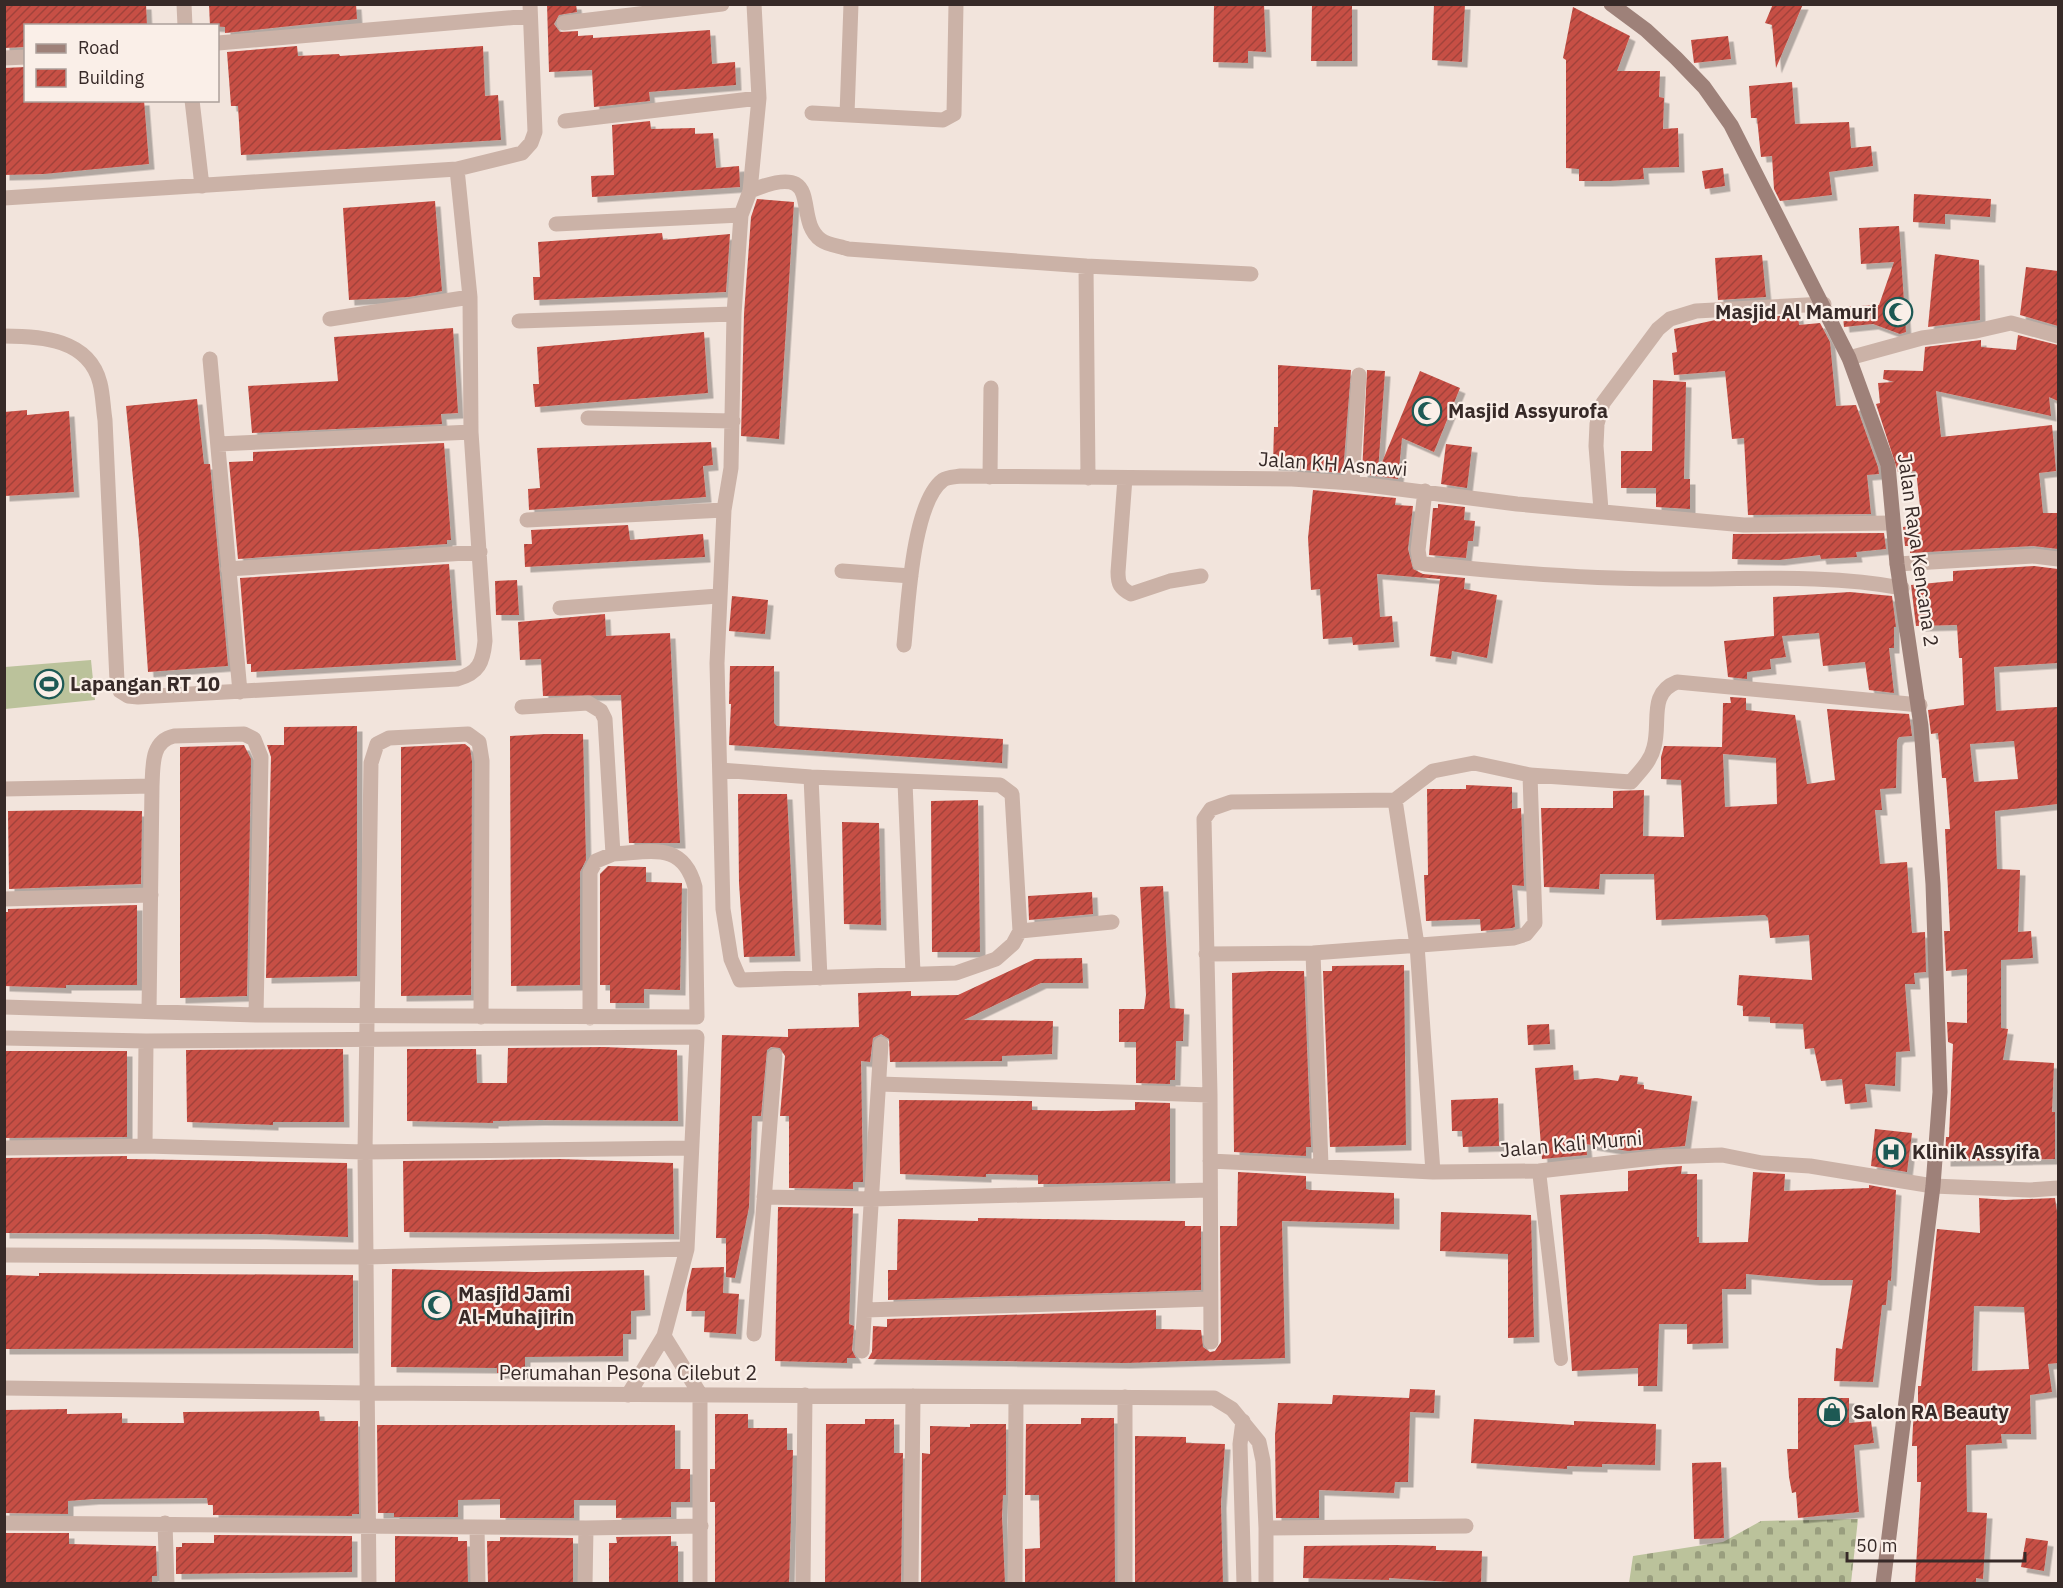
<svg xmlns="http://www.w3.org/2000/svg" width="2063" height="1588" font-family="'IBM Plex Sans',sans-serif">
<defs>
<pattern id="cemetery-stones" width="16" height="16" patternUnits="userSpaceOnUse" patternTransform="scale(1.5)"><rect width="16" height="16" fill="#bbc29b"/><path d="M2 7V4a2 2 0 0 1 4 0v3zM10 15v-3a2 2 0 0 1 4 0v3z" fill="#999e7e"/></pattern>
<pattern id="building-hatch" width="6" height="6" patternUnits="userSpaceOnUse" patternTransform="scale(1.5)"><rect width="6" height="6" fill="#c75045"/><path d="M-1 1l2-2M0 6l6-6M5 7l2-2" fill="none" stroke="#a2433a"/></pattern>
<filter id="shadow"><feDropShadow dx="5.5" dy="5.5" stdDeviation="0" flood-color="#0004"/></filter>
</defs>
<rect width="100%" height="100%" fill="#f2e4dc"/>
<path fill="url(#cemetery-stones)" d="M1858,1519L1851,1583H1629L1633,1556L1723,1542L1761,1521Z"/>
<path fill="#bbc29b" d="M91,660L95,700L5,709V667Z"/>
<path fill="url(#building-hatch)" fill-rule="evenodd" filter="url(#shadow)" d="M4,4H146L147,26H26V47L4,48Z
M209,4H356L357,19L225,33V27L210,26Z
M547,4H576L577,12L559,15L554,24L560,32L578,31V36L593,35V38L710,30L712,64L735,62L736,85L649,92L650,101L594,107L592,70L549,72Z
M1214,4H1264L1266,52L1248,51V63L1213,62Z
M1312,4H1352V61H1311Z
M1434,4H1465L1462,62L1432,60Z
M1773,4H1803L1776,68L1772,25L1765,23Z
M1573,7L1630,36L1617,71H1660L1659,97L1664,98L1663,129L1678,128L1679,167L1643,168L1644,179L1607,181H1579V169L1566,168V60L1563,58Z
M1728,36L1731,59L1694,63L1691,40Z
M297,46L298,56L339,54L340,56L483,46L485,96L498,95L501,140L241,155L238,106H231L227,52Z
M26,67V100H144L149,164L44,174L4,175V68Z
M1792,82L1795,124L1849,122L1851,148L1871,146L1873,166L1829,172L1832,195L1780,201L1774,189L1772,156L1761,157L1757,118H1751L1749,86Z
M650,121L651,129L695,128V134L713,133L716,168L739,166L740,187L592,197L591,176L614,175L612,125Z
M1723,168L1725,186L1705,189L1702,171Z
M1914,194L1991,199L1990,217L1945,214V224L1913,222Z
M757,199L794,202L779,439L741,436L744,314L751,217Z
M435,201L442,291L409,297L349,300L343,208Z
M1899,226L1906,332L1900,334L1873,324L1844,327L1842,307L1879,305L1894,262L1861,264L1859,228Z
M662,233L663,240L730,234L726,292L534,300L533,277H540L538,242Z
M1935,254L1979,260L1980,320L1928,327Z
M1762,255L1766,297L1718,300L1715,258Z
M2026,267L2058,271V326L2020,315Z
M1798,315L1799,325L1820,323L1830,342L1836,406L1856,405L1878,467L1879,474L1867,475L1871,514L1748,515L1744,438L1732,439L1725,371L1674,375L1672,353L1677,352L1674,329L1720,319Z
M453,328L458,413L441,414L442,424L252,433L248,386L338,381L334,337Z
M704,332L708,393L535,407L533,384H539L537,347Z
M2018,335L2058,345V401L2049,397L2051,416L1936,391L1941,437L2052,425L2056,471L2039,473L2043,513H2058V549L2033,546L1910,553V546H1905L1903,527L1910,526L1909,516L1921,515L1916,471L1898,472L1876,404L1880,403L1878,383L1894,382L1883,379L1884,370L1923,371L1925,347L1981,340V347L2016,350Z
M1278,365L1351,370L1343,473L1292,469V466L1273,465L1274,427H1278Z
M1367,370L1385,371L1378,472L1420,371L1460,388L1434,452L1402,438L1398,479L1362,474Z
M1653,380L1686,382L1684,479H1690V509L1656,507V488H1621V451H1652Z
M197,399L204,464H210L228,666L148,672L139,540L126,406Z
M27,410V415L69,411L74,492L4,496V412Z
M711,442L713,465L703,466L706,497L529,510L528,489L540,488L537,448Z
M444,443L451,540H447V544L238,559L229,462L253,461V452Z
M1446,444L1472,447L1467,488L1441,484Z
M1313,490L1396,498L1395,505L1413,506L1408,549L1413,569L1423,574L1465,578L1464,589L1497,595L1487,658L1452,651L1451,659L1430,656L1440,579L1377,574L1380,617L1392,616L1394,642L1353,645L1352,637L1323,639L1320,589L1311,590L1308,538Z
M1438,504L1465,507L1464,520L1475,521L1473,541H1468L1466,558L1429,555L1433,508H1438Z
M628,525L630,540L703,534L705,557L525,567L524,544H532L531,530Z
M1884,533L1886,549L1856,552L1857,557L1821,559L1820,555L1779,560L1732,559L1733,534Z
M449,564L456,660L251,672V664H247L240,578Z
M2034,566L2058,569V663L1994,667L1996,711L2057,707L2058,804L1995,811L1997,869L2020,870L2018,932L2031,931L2033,958L2001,960V1028L2008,1029L2003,1060L2054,1063L2052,1112H2055V1159L1945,1161L1946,1137H1949L1953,1044L1948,1042L1947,1022L1967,1023V969L1946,971L1944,931H1950L1945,829H1950L1946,778H1942L1938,733L1931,734L1928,710L1964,705L1962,658H1959L1957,625L1916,626L1911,585L1953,581V571ZM2014,741L2018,779L1974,782L1970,744Z
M517,580L519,615H496L495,581Z
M1850,592L1892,596L1896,627H1894V648H1889L1894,693L1869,690L1865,662L1823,666L1819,633L1782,636L1786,657L1770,659L1771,669L1747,672V679L1728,677L1724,641L1774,636L1773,597Z
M732,596L768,600L765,634L729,631Z
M605,614L606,636L670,633L680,843H629L621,695L543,696L541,659L520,660L518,622Z
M730,666H774V723L777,726L1003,739L1002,763L729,745L731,704H729Z
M1730,697L1746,698V710L1795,715L1807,784L1835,780L1827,709L1909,714L1912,736L1899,737L1897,740L1896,788L1880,789L1882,810H1875L1880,864L1907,862L1912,933L1925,932L1926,972L1914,973L1915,984H1905L1910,1051L1896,1052L1895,1086L1865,1084L1867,1102L1845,1104L1842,1079L1821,1081L1814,1048L1805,1049L1803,1024L1770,1023V1017L1743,1016V1006L1737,1005L1739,975L1812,980L1809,935L1770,938L1768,918L1765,915L1656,920L1654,874H1600L1599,889L1544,887L1541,808H1613V791L1644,790L1643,836L1684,837L1681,780L1661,779V757L1664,746L1722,747L1723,703H1731ZM1723,754L1776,758L1777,804L1725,807Z
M357,726V976L266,978L271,757L267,745H284V727Z
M545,734H583L586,860L580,872V985L511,986L510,736Z
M465,744L470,748L472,762L471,995L401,996V747Z
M244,745L251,759L247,996L180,998V747Z
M1466,785L1512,787V809L1521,808L1524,886L1512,885L1515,927L1512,928L1481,931L1480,919L1426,921L1424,875H1428L1427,789H1466Z
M738,794H787L795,956L744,957L739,883Z
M978,800L980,952H932L931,801Z
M77,810L142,811L141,884L9,889L8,811Z
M842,822L879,823L881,925L844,924Z
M608,866L646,867V882L682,883L680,990L644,989V1003H610V985H600V874Z
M1163,886L1170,1008L1184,1009L1183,1041H1176L1175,1080H1170V1084L1136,1083V1042H1119V1009H1144L1146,995L1140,887Z
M1092,892L1093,914L1029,920L1028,896Z
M137,905V985H66V988L4,986V912H8V909Z
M1082,958L1083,983H1041L964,1020L1053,1021L1052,1054L1002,1056V1061L890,1062L889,1039L881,1034L873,1038L870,1062L861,1061L863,1182H853V1189L789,1188V1116H780L785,1056L780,1048L771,1047L767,1050L761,1116H752L749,1207L735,1278L726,1277V1238H716L722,1035L788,1037V1029L859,1027L858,993L911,991V996L958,995L1035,959Z
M1404,965L1406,1145L1330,1147L1323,971H1332V966Z
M1269,971H1304L1311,1147H1306V1156L1234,1152L1232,973Z
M1549,1024L1550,1044L1528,1045L1527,1025Z
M604,1047L677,1050L678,1121L539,1120L493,1121V1123L407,1121V1049H476L477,1083H507L508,1048Z
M343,1049L344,1122H273V1125L187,1122L186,1050Z
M4,1051H127V1137L4,1138Z
M1573,1065L1574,1080L1597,1078L1618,1081L1620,1075L1638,1077L1637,1084L1644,1085V1089L1692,1096L1685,1146L1628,1151L1586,1144L1587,1155L1542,1159L1535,1068Z
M1498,1098L1499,1146L1463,1147L1462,1131H1452L1451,1100Z
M899,1100L1032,1101V1110L1096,1111L1135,1110V1102L1170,1103V1181L1061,1184H1038V1175L986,1174V1177L900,1174Z
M1875,1129L1912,1133L1907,1172L1871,1166Z
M127,1156V1159L347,1163L348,1237L261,1234L4,1233V1158Z
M560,1159L673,1163L674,1234L404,1232L403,1161Z
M1682,1166L1681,1174H1697V1237H1699V1243L1748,1242L1753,1172L1785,1174L1784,1191L1869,1188V1185L1896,1190L1891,1281L1888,1280L1886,1305H1882L1873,1382L1834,1381L1836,1348L1842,1349L1853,1280H1815L1746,1274V1289H1722L1723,1343L1687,1344V1324H1659L1657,1386H1638V1368L1572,1371L1560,1195L1628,1191V1171Z
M1238,1172L1306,1176V1189L1310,1190L1394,1193V1224L1282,1221L1285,1358L1125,1363L868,1359L872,1352L873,1326L887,1327V1319L1156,1310V1329L1201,1330L1203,1347L1210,1352L1215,1351L1221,1342L1220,1226H1237Z
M1979,1198L2005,1200L2055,1198L2058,1219V1363L2048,1364L2052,1392L2030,1395L2031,1434H2001L2002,1443L1966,1445L1967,1512L1987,1513L1983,1579L1976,1578V1584H1915L1921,1482H1917V1446H1912L1913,1425L1915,1406H1918V1386H1921L1937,1229L1980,1233ZM1974,1306L2024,1307L2029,1369L1972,1371Z
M778,1207L853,1208L849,1324L854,1326L852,1350L856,1358H847V1363L775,1361Z
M1441,1212L1531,1215L1534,1337L1508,1338V1254L1440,1251Z
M978,1218L1185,1221V1226H1201V1290L888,1300V1270H897L898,1219L978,1221Z
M724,1267L723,1293L739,1294L736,1334L704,1332L705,1311H686L687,1290L692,1268Z
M392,1269L534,1272L644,1270L645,1310L631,1311V1334H623V1356L525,1357V1373H497V1368L391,1367Z
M39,1273L353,1275V1348L4,1349V1275L39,1276Z
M1410,1389L1435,1390L1434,1413L1410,1412L1408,1482H1395L1394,1493L1319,1490V1518H1276L1275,1435L1278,1403L1332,1404L1333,1395L1409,1398Z
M1798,1398H1849V1423L1871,1421L1874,1443L1854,1445L1859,1512L1798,1518L1796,1492L1792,1493L1789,1477L1787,1449H1798Z
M67,1409V1414L122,1413V1423H184L183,1412L319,1411L320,1421H358L359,1514H352V1516L213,1515V1505H208L207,1498L94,1499L68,1501V1514L4,1513V1410Z
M715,1414H748V1428H787V1450H793L789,1584H715V1502H710V1469H715Z
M1081,1418H1114L1115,1584H1025V1549L1040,1548L1039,1495H1025L1026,1424H1081Z
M865,1419H894V1453H903L901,1584H825L826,1424H865Z
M1474,1419L1574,1425V1421L1656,1424L1655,1465L1602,1464V1467L1567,1466V1469L1471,1463Z
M970,1424H1006V1495H1003L1002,1516L1005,1584H921L922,1453L930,1454V1426L970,1427Z
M377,1425H675V1469H690V1502H671V1517L616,1518V1500H574V1518H500V1499L458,1500V1517H394V1513H378Z
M1135,1436L1186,1437V1443L1225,1444L1221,1503L1223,1584H1135Z
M1721,1462L1724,1538L1694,1539L1692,1463Z
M4,1533H69V1544L156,1546L157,1576H152V1584H4Z
M214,1535L352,1536V1572L176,1574V1547H182V1543H214Z
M395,1536L458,1537V1541H467L468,1584H395Z
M671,1536V1546H678V1584H609V1543H617L616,1537Z
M500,1537L573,1538V1584H488L487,1541H500Z
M2026,1538L2048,1541L2044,1571L2021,1567Z
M1395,1545L1436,1546V1550L1482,1551L1481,1584L1389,1578V1580L1303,1578L1304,1546Z"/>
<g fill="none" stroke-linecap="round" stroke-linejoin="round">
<path stroke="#cbb2a7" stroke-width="14" d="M1539,1171L1561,1359"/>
<path stroke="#cbb2a7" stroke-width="15" d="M184,4L185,26
M564,23L722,4
M218,43L530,16
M4,58L26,57
M192,100L202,186
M812,113L943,120L954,114L956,4
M847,114L851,4
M565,121L759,98
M750,191C828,159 791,218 821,240C828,245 840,246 848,249L1086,266L1088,478
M4,198L457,169
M556,224L741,215
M1086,266L1251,274
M330,319L470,297
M519,321L734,314
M4,336C41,336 89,339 100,383C103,395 103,407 105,420L117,681L120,691L128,696L138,697L457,679C479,673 483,662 485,641L471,432L470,297L457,169L522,153L531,143L535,132L530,4
M1849,358L1922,338L1976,331L2011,323L2058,336
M210,359L240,692
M588,418L733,421
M218,444L471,432
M990,477L991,388
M1125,478L1118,572C1118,584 1120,588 1131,594L1170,581L1201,576
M1352,483L1359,375
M1425,491L1418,550L1420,563L1425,564C1501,572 1585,579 1661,579C1739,580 1826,573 1902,588
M724,510L717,663L723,909L731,959L740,980L956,973L996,959L1013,944L1020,931L1112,922
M1601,510L1596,446L1597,424L1603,403L1658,329L1670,319L1696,311L1824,304
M527,520L724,510L731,468L734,314L741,215L750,191L759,98L754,4
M1897,564L2034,556L2058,559
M228,569L480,552
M842,571L911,576
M560,608L718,596
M904,645C908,608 912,503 943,480C947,477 955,477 961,476L1292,479L1352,483L1517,504L1744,525L1892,523
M522,707L588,703L601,711L605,719L613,854L596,861L590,872V1018
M720,770L811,777L1000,785L1012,794L1020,931
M811,777L820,978
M905,782L913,973
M4,789L152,786
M1395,800L1417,945L1433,1172
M4,899L151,895
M1313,953L1321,1165
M1206,954L1313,953L1514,938L1526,934L1535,923L1530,775
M4,1007L256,1015L697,1017L695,887C683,841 651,852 613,854
M149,1012L152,786C153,766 151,741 174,736L244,734L254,739L261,757L256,1015
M4,1038L146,1041L697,1037L687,1249L664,1336L628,1395
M879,1084L1210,1095
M145,1146L146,1041
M4,1148L145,1146L365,1152L691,1148
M1210,1161L1433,1172L1539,1171L1662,1157L1722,1155L1762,1163L1810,1166L1933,1186L2030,1190L2058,1188
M764,1197L872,1199L1209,1190
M4,1255L365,1257L687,1249
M865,1310L1210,1299
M754,1334L775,1056
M664,1336L700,1394V1584
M1211,1342L1210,1095L1204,819L1211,809L1231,802L1395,800L1433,771L1474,763L1530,775L1631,782C1640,771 1651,761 1654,747C1661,722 1648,693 1677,682L1920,705
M862,1351L881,1044
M4,1388L365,1393L1214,1398L1232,1409L1259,1442L1263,1461L1266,1528V1584
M1125,1397V1584
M1243,1421L1240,1444L1244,1584
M4,1523L586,1528L701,1526
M165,1523L167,1584
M477,1527L478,1584
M1266,1528L1466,1526
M369,1584L365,1152L371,763L377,744L389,738L468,734L479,742L482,761L481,1017
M585,1584L586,1528
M803,1584L805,1395
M911,1584L913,1396
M1015,1584L1016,1397"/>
<path stroke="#9e8179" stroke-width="15" d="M1611,4L1646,30L1676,58L1704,87L1731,125L1849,358L1888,465L1897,564L1921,726L1933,884L1940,1092L1933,1186L1883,1584"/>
</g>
<defs>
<g id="mosque-ring" transform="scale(1.5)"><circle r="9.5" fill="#faefe8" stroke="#1d5954" stroke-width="1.5"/><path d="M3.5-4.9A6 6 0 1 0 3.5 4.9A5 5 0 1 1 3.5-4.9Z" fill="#1d5954"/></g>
<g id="stadium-ring" transform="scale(1.5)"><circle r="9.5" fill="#faefe8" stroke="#1d5954" stroke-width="1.5"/><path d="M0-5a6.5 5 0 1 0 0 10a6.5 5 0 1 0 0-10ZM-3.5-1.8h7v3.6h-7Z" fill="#1d5954"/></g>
<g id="hospital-ring" transform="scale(1.5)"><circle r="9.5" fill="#faefe8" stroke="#1d5954" stroke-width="1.5"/><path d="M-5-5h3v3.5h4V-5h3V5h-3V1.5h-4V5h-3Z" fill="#1d5954"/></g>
<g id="shop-ring" transform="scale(1.5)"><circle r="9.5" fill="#faefe8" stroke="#1d5954" stroke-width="1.5"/><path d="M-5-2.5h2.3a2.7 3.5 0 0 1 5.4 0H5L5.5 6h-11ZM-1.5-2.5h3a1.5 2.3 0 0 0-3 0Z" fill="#1d5954"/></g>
</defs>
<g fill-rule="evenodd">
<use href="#mosque-ring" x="1898" y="312"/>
<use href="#mosque-ring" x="1427" y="411"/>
<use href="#stadium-ring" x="49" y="684"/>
<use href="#hospital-ring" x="1891" y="1152"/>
<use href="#mosque-ring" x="437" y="1305"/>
<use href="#shop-ring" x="1832" y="1412"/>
</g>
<g text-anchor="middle" stroke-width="4.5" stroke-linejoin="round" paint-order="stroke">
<g font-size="20" font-weight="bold" fill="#372a28" stroke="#faefe8" text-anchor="start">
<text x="1877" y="319" text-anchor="end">Masjid Al Mamuri</text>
<text x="1448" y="418">Masjid Assyurofa</text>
<text x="70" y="691">Lapangan RT 10</text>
<text x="1912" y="1159">Klinik Assyifa</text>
<text x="458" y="1301">Masjid Jami<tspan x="458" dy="23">Al-Muhajirin</tspan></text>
<text x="1853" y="1419">Salon RA Beauty</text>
</g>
<g font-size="20" fill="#372a28" stroke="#faefe8">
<text transform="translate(1333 464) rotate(4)" y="7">Jalan KH Asnawi</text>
<text transform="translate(1918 550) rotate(82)" y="7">Jalan Raya Kencana 2</text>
<text transform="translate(1571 1144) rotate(-5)" y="7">Jalan Kali Murni</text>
<text x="628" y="1380">Perumahan Pesona Cilebut 2</text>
</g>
</g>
<rect width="2063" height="1588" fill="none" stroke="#372a28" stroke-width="12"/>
<rect x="24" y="24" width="195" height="78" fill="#faefe8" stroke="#aca09b" stroke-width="1.5"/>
<rect x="36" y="44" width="30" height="9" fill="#9e8179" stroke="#aca09b" stroke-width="1.5"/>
<text x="78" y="54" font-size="18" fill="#372a28">Road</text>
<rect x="36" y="69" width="30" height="18" fill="url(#building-hatch)" stroke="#aca09b" stroke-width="1.5"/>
<text x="78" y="84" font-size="18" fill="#372a28">Building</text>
<path d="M1847 1552v9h178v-9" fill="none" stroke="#372a28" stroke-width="3"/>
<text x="1856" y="1552" font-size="18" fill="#372a28" stroke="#faefe8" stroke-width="4.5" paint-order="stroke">50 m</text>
</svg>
